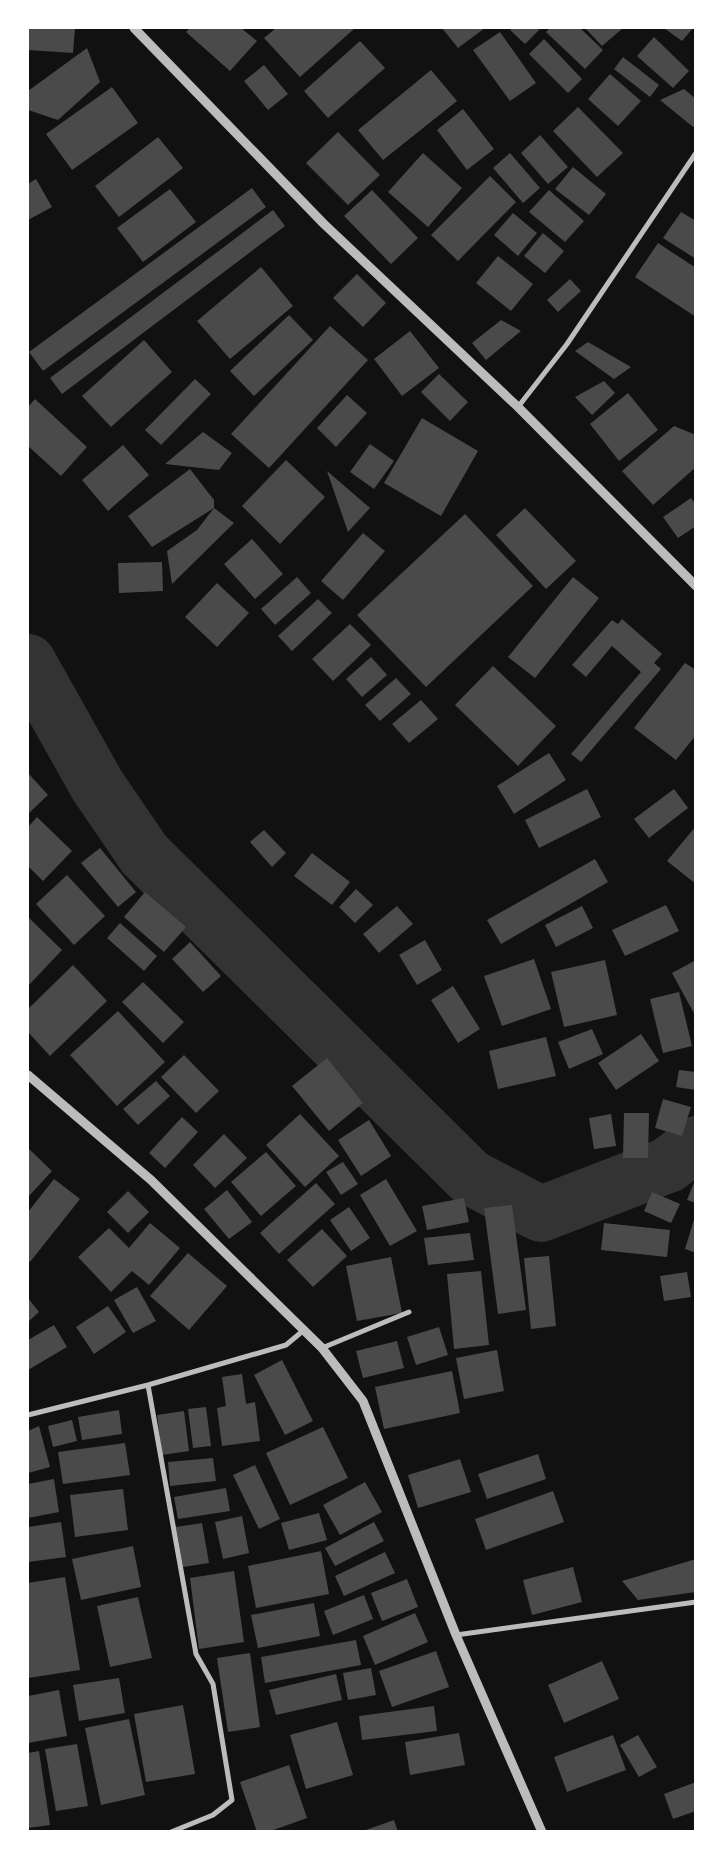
<svg xmlns="http://www.w3.org/2000/svg" width="723" height="1859" font-family="'Noto Sans',sans-serif">
<rect width="100%" height="100%" fill="#111"/>
<g fill="none" stroke-linecap="round" stroke-linejoin="round">
<path stroke="#333" stroke-width="56" d="M28,662L97,785L144,854L470,1177L541,1214L668,1165L696,1144"/>
</g>
<path fill="#4a4a4a" d="M28,28H75L73,53L28,50Z
M190,28H241L257,41L230,71L186,32Z
M276,28H355L300,77L264,38Z
M442,28H485L458,48Z
M513,28H537L539,30L525,44L510,30Z
M550,28H580L603,50L585,69L546,32Z
M585,28H623L602,46Z
M664,28H693L682,41Z
M500,32L536,83L510,101L473,50Z
M654,37L689,71L673,88L637,56Z
M544,39L582,79L568,93L529,54Z
M360,41L385,68L328,118L304,91Z
M87,48L100,82L58,120L28,110V91Z
M623,57L659,85L650,97L614,69Z
M264,65L288,94L268,110L244,81Z
M431,70L457,101L383,160L358,130Z
M610,74L641,101L618,126L588,99Z
M112,87L138,123L72,170L46,134Z
M684,89L696,99V124L693,127L660,100Z
M578,107L623,153L597,177L553,131Z
M463,109L494,149L467,170L437,130Z
M338,132L380,175L348,205L306,163Z
M540,135L568,167L548,184L521,153Z
M158,137L183,168L119,217L95,186Z
M423,153L462,188L428,227L388,192Z
M510,153L540,188L523,203L493,168Z
M573,167L606,194L589,215L555,189Z
M490,176L516,202L458,261L431,235Z
M36,179L52,207L28,220V184Z
M252,188L266,207L43,371L29,352Z
M170,189L196,222L143,262L117,228Z
M372,190L418,238L391,264L344,216Z
M549,190L584,221L565,242L529,212Z
M273,210L285,226L62,394L50,378Z
M681,212L696,221V259L663,238Z
M513,213L537,233L518,256L494,235Z
M543,233L564,251L545,273L524,256Z
M658,243L696,268V317L635,277Z
M498,256L533,284L511,311L476,283Z
M261,267L293,306L230,359L197,321Z
M357,274L386,303L363,327L333,298Z
M570,279L581,291L558,312L547,300Z
M289,315L313,340L254,396L230,371Z
M501,320L521,331L486,360L472,343Z
M330,326L368,360L269,468L231,434Z
M410,331L439,368L402,396L374,359Z
M144,340L172,372L111,427L82,396Z
M588,342L631,367L614,379L575,351Z
M439,374L468,402L450,421L421,392Z
M195,379L211,394L161,445L145,430Z
M604,381L615,393L592,415L575,397Z
M628,393L658,430L619,461L590,424Z
M347,395L367,413L336,447L317,428Z
M35,399L87,447L61,476L28,446V407Z
M422,418L478,451L441,516L384,483Z
M674,426L696,435V467L653,505L622,471Z
M203,432L232,453L219,470L165,464Z
M370,444L394,461L374,489L350,472Z
M123,445L149,475L108,511L82,480Z
M286,460L325,497L280,544L242,506Z
M190,469L214,500V508L234,523L172,584L167,551L197,530L214,508L152,547L128,516Z
M327,471L370,508L348,532Z
M691,498L696,505V526L678,538L663,517Z
M525,508L576,561L546,589L496,535Z
M465,514L533,586L426,687L357,615Z
M363,533L385,551L343,600L321,581Z
M252,539L283,574L255,599L224,564Z
M162,562L163,591L119,593L118,563Z
M297,577L311,593L275,625L261,609Z
M573,577L599,598L535,678L508,657Z
M217,583L249,613L217,647L185,617Z
M318,599L332,613L292,651L278,636Z
M622,619L662,654L654,663L661,669L581,762L571,754L641,672L612,646L586,677L572,665L612,620L618,624Z
M350,624L371,645L333,681L312,659Z
M371,657L387,675L362,697L346,679Z
M685,663L696,670V735L676,760L634,728Z
M493,666L556,726L518,766L455,705Z
M396,678L411,694L380,721L365,705Z
M421,700L438,719L409,743L392,724Z
M549,753L566,780L514,814L497,786Z
M28,773L48,795L28,814Z
M587,789L601,817L539,848L525,820Z
M674,789L688,808L649,838L634,819Z
M37,817L72,851L43,881L28,866V827Z
M696,826V884L667,861Z
M264,830L286,853L272,867L250,842Z
M100,848L136,892L118,907L81,863Z
M312,853L350,882L332,905L294,876Z
M595,859L608,882L501,944L487,920Z
M67,875L105,916L74,945L36,904Z
M356,889L373,905L355,923L339,907Z
M145,892L186,927L164,952L124,917Z
M666,905L679,931L625,956L612,930Z
M397,906L413,924L379,953L363,934Z
M582,906L593,928L556,947L545,925Z
M28,917L62,950L28,986Z
M120,923L157,956L144,971L107,938Z
M425,940L442,970L417,985L399,955Z
M190,942L221,976L203,992L172,959Z
M534,959L551,1009L502,1026L484,976Z
M605,960L617,1015L564,1027L551,972Z
M696,960V1017L672,973Z
M73,965L107,1001L50,1056L28,1032V1009Z
M143,982L184,1022L163,1043L122,1002Z
M453,986L480,1029L458,1043L431,1000Z
M679,992L692,1046L663,1053L650,999Z
M118,1011L165,1062L117,1106L70,1055Z
M592,1029L603,1054L569,1069L558,1042Z
M641,1034L659,1061L616,1090L598,1063Z
M546,1037L556,1076L498,1089L489,1051Z
M184,1055L219,1091L196,1113L161,1077Z
M327,1058L363,1103L329,1131L292,1086Z
M679,1070L696,1072V1090L676,1087Z
M156,1081L170,1096L138,1125L123,1109Z
M663,1099L691,1107L682,1136L655,1128Z
M624,1113H649L648,1158H623Z
M300,1114L339,1156L305,1187L266,1145Z
M611,1114L616,1146L594,1149L589,1118Z
M182,1117L198,1132L165,1168L149,1153Z
M369,1120L391,1156L361,1176L338,1140Z
M224,1134L247,1158L215,1188L193,1165Z
M28,1148L52,1171L28,1197Z
M266,1152L296,1186L261,1216L231,1182Z
M343,1162L358,1184L341,1195L326,1172Z
M54,1179L80,1199L30,1262L28,1260V1212Z
M386,1179L417,1231L390,1246L360,1195Z
M695,1180H696V1203L687,1200Z
M316,1183L335,1204L279,1254L260,1233Z
M227,1190L252,1222L229,1239L204,1209Z
M128,1191L149,1212L128,1233L107,1212Z
M652,1192L680,1204L671,1223L644,1211Z
M464,1198L469,1222L427,1230L422,1206Z
M512,1205L526,1310L498,1314L484,1208Z
M349,1207L370,1238L351,1251L330,1220Z
M695,1216H696V1253L685,1249Z
M150,1223L180,1248L149,1285L132,1271L111,1292L78,1257L109,1228L129,1248Z
M604,1223L670,1230L667,1257L601,1250Z
M322,1229L347,1256L313,1287L287,1260Z
M470,1233L474,1260L428,1265L424,1238Z
M188,1253L227,1286L189,1330L150,1296Z
M549,1256L556,1326L531,1329L524,1258Z
M391,1257L402,1313L357,1321L346,1266Z
M481,1271L489,1345L454,1349L447,1274Z
M687,1272L691,1297L664,1301L660,1276Z
M137,1287L156,1321L133,1333L114,1300Z
M28,1298L39,1312L28,1322Z
M108,1306L126,1332L94,1354L76,1327Z
M54,1325L67,1347L28,1370V1340Z
M439,1327L448,1355L416,1365L407,1337Z
M397,1341L404,1368L363,1378L356,1351Z
M497,1350L504,1391L464,1399L456,1358Z
M282,1360L313,1421L285,1435L254,1375Z
M452,1371L460,1413L384,1429L375,1387Z
M242,1374L246,1404L255,1402L260,1441L222,1446L217,1408L226,1406L222,1377Z
M206,1407L211,1446L193,1448L188,1409Z
M119,1410L122,1434L82,1440L78,1417Z
M184,1411L189,1451L162,1455L157,1415Z
M72,1420L77,1441L53,1447L48,1426Z
M39,1426L50,1467L28,1473V1431Z
M323,1427L348,1478L290,1505L266,1453Z
M125,1443L130,1475L63,1484L58,1452Z
M538,1454L546,1479L487,1499L478,1474Z
M213,1458L216,1481L170,1486L168,1462Z
M460,1459L471,1492L418,1508L408,1475Z
M255,1465L280,1519L259,1529L233,1475Z
M54,1479L59,1512L28,1518V1484Z
M365,1482L382,1512L340,1535L323,1505Z
M226,1488L230,1511L178,1519L174,1497Z
M123,1489L128,1530L75,1537L70,1495Z
M553,1491L564,1522L486,1550L475,1519Z
M319,1513L327,1540L289,1550L281,1523Z
M242,1516L249,1553L223,1559L215,1522Z
M61,1522L66,1557L28,1562V1527Z
M374,1522L384,1541L335,1566L325,1548Z
M202,1523L209,1563L183,1567L176,1527Z
M133,1546L141,1587L81,1600L72,1559Z
M321,1551L329,1594L256,1608L248,1566Z
M385,1552L395,1573L344,1596L335,1576Z
M696,1559V1592L638,1600L622,1581Z
M573,1567L582,1602L532,1615L523,1580Z
M234,1571L244,1642L199,1649L190,1578Z
M65,1577L80,1670L28,1678V1583Z
M407,1579L418,1607L382,1621L371,1593Z
M364,1595L373,1619L333,1635L324,1611Z
M138,1597L152,1658L110,1667L97,1606Z
M314,1603L320,1636L258,1648L251,1615Z
M415,1613L428,1642L375,1665L363,1636Z
M356,1640L361,1665L265,1683L261,1657Z
M436,1651L449,1687L392,1707L379,1671Z
M250,1653L260,1727L228,1732L217,1658Z
M602,1661L619,1699L564,1723L548,1685Z
M371,1668L376,1695L348,1700L343,1673Z
M336,1674L342,1700L276,1715L269,1690Z
M119,1678L125,1713L79,1721L73,1685Z
M59,1690L67,1736L28,1743V1696Z
M183,1705L195,1774L146,1782L134,1714Z
M434,1706L437,1731L362,1740L359,1716Z
M129,1719L145,1795L101,1805L85,1728Z
M337,1722L353,1775L306,1789L290,1735Z
M459,1733L465,1765L410,1775L405,1742Z
M613,1735L626,1770L567,1792L554,1757Z
M638,1735L657,1767L639,1777L620,1745Z
M77,1744L88,1806L56,1811L45,1749Z
M39,1751L50,1825L28,1828V1753Z
M289,1765L307,1818L268,1832H257L240,1782Z
M696,1782V1811L673,1819L664,1794Z
M394,1820L398,1832H363V1831Z"/>
<g fill="none" stroke-linecap="round" stroke-linejoin="round">
<path stroke="#bcbcbc" stroke-width="5" d="M518,407L567,344L696,153
M322,1348L409,1312
M148,1385L196,1654L213,1684L232,1800L213,1815L171,1832
M28,1415L148,1385L286,1345L304,1330
M456,1635L696,1602"/>
<path stroke="#bcbcbc" stroke-width="9" d="M134,28L324,224L518,407L696,586
M28,1075L151,1180L322,1348L363,1401L456,1635L542,1832"/>
</g>
<rect width="723" height="1859" fill="none" stroke="#ffffff" stroke-width="58"/>
</svg>
